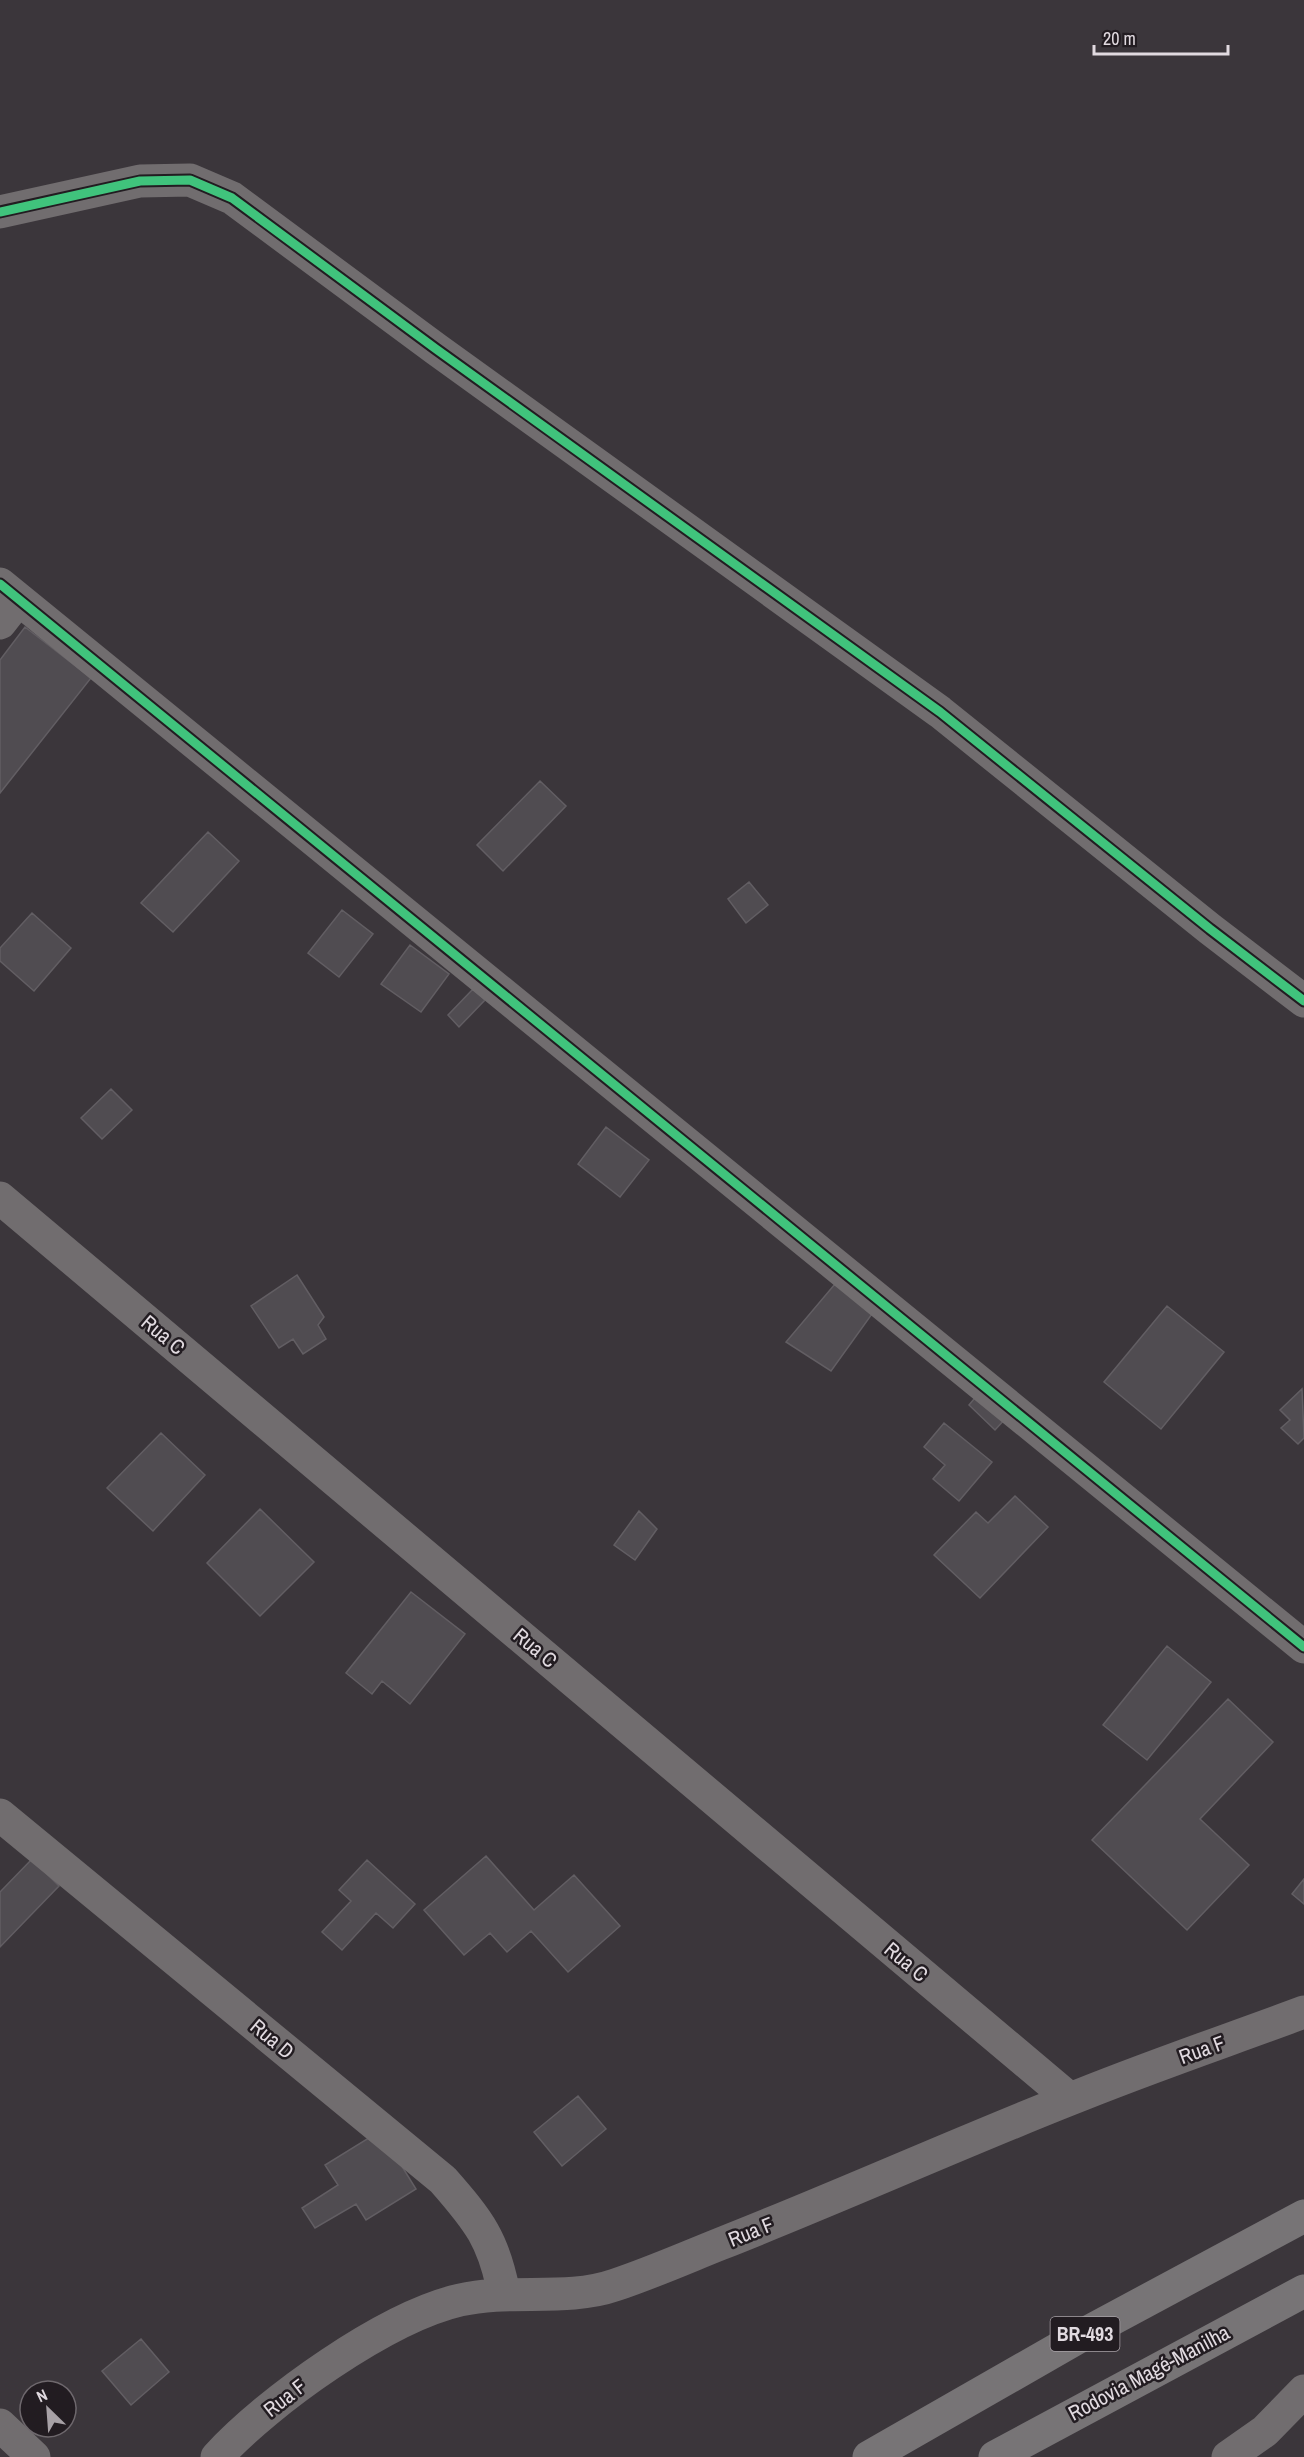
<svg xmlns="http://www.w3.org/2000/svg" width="1304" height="2457" font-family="'Archivo Narrow',sans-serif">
<rect width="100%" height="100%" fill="#3b363b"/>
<path fill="#504c51" stroke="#625e63" stroke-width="1.5" d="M25,627L91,678L0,793V660Z
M540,781L566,806L503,871L477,845Z
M208,832L239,861L173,932L141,903Z
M749,882L768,905L746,923L728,899Z
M342,910L373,934L339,977L308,953Z
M32,913L71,948L34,991L0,961V948Z
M410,945L449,974L421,1012L381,984Z
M473,989L485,1000L459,1027L448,1015Z
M111,1089L132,1110L102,1139L81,1118Z
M606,1127L649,1160L620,1197L578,1164Z
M297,1275L324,1317L318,1325L326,1339L303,1354L293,1339L279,1348L251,1306Z
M835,1284L872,1314L831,1371L786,1342Z
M1167,1306L1224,1352L1161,1429L1104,1382Z
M1302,1389L1304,1438L1298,1444L1281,1428L1290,1420L1280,1410Z
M979,1393L1006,1418L995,1430L969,1405Z
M944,1423L992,1462L959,1501L933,1479L945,1465L924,1447Z
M161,1433L205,1475L153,1531L107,1488Z
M1015,1496L1048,1527L980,1598L934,1555L976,1512L988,1523Z
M260,1509L314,1562L260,1616L207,1563Z
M639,1511L657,1529L635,1560L614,1545Z
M411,1592L465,1634L410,1704L382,1681L372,1694L346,1673Z
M1167,1646L1211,1682L1147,1760L1103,1725Z
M1228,1699L1273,1742L1200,1819L1249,1865L1187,1930L1092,1840Z
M486,1856L534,1910L574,1875L620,1926L568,1972L531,1931L507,1952L490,1933L464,1955L424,1910Z
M32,1859L59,1886L0,1947V1892Z
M367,1860L415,1904L393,1928L376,1913L342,1950L322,1932L351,1901L339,1890Z
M1304,1879V1904L1292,1894Z
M578,2096L606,2129L562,2166L534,2132Z
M380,2131L416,2189L366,2220L356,2204L315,2228L302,2208L338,2185L325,2165Z
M141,2339L169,2372L131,2405L102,2371Z"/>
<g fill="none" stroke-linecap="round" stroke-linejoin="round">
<path stroke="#716d6f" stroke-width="33" d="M0,212L140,181L190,180L232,198L436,349L940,712L1210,929L1304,1001
M0,584L1304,1647
M0,623L18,600
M0,1198L1070,2099
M0,1815L443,2180C479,2221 494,2240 504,2294
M0,2425L34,2457
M217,2457C268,2401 386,2317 460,2300C511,2288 566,2302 615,2285C651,2273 685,2258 720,2244C837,2198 952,2146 1068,2100C1146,2068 1226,2041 1304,2012
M1228,2457L1265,2431L1304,2391"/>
<path stroke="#777476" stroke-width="33" d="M869,2457L1077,2338L1304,2216
M995,2457L1304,2291"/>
<g stroke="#221c21" stroke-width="13">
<path id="cycleway" d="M0,212L140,181L190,180L232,198L436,349L940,712L1210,929L1304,1001
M0,584L1304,1647"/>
</g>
<use href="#cycleway" stroke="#40c37c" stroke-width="9"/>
</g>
<g text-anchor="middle" stroke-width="5" stroke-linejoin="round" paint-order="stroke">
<rect fill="#221c21" stroke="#a8a1a7" stroke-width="1.5" x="1050.5" y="2317" width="69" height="34" rx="4.5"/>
<g font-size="20" font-weight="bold" fill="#e1dae0">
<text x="1085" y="2341">BR-493</text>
</g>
<g font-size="21" fill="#e1dae0" stroke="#221c21">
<text transform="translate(163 1335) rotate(40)" y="7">Rua C</text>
<text transform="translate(535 1648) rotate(40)" y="7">Rua C</text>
<text transform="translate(906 1962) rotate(40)" y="7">Rua C</text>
<text transform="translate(272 2039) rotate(40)" y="7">Rua D</text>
<text transform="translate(1202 2050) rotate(-20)" y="7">Rua F</text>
<text transform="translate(751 2232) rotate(-22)" y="7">Rua F</text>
<text transform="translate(1149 2373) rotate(-28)" y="7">Rodovia Magé-Manilha</text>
<text transform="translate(285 2398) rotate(-38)" y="7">Rua F</text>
</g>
</g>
<g transform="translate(48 2409) rotate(335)"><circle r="28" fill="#221c21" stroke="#6e686d" stroke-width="1.5"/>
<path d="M0-4.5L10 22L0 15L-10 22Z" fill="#a7a1a6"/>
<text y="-9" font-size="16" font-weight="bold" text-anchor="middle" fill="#e1dae0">N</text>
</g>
<path d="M1094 45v9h134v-9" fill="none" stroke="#e1dae0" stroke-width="3"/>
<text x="1103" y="45" font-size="18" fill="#e1dae0" stroke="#221c21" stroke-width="4.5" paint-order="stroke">20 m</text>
</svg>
